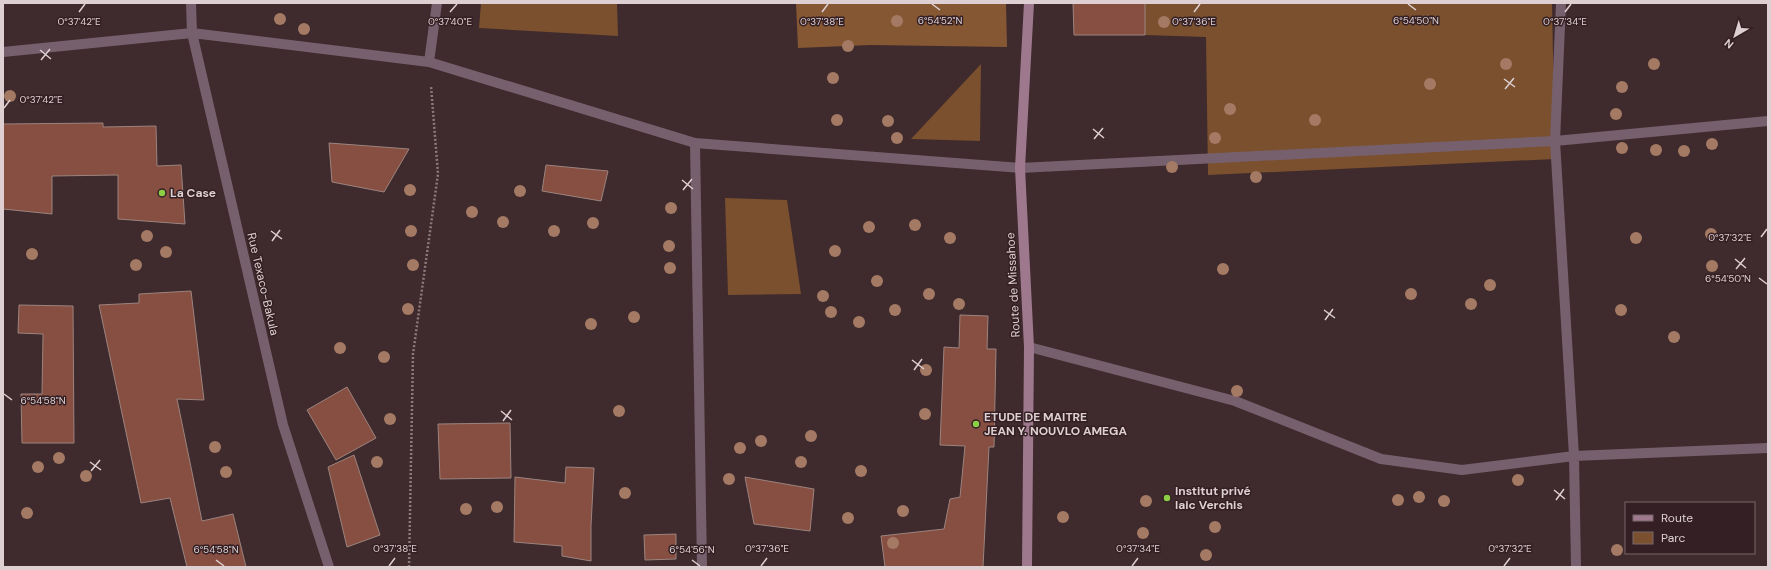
<svg xmlns="http://www.w3.org/2000/svg" width="1771" height="570" font-family="'DM Sans',sans-serif">
<rect width="100%" height="100%" fill="#3f2a2d"/>
<path fill="#7a502e" d="M481,3H617L618,36L479,28Z
M1145,3H1552L1555,159L1208,175L1206,37L1145,35Z
M981,64L980,141L911,139Z
M725,198L787,200L801,294L728,295Z"/>
<path fill="#865733" d="M796,3H1006L1007,47L871,45L798,48Z"/>
<path fill="#874e42" stroke="#9c847e" d="M1073,3H1145V35H1074Z
M103,123V127L156,126L157,166L181,165L185,224L118,219V175L52,176V214L3,209V124Z
M329,143L409,149L384,192L332,182Z
M546,165L608,171L601,201L542,191Z
M191,291L204,400L177,399L202,521L233,514L246,567H187L170,498L141,503L99,305L139,303V294Z
M19,305L73,306L74,443H22L21,394H42L43,334L18,333Z
M960,315L988,316L987,349H996L994,447H989L983,567H885L881,536L944,529L950,499L960,497L965,446L940,445L944,347L959,348Z
M347,387L376,438L336,460L307,410Z
M510,423L511,478L440,479L438,424Z
M354,455L380,535L347,547L328,467Z
M566,467L594,468L591,526V561L562,556V546L514,542L515,477L565,483Z
M745,477L814,489L810,531L754,524Z
M676,534V559L645,560L644,535Z"/>
<g fill="none" stroke-linecap="round" stroke-linejoin="round">
<path stroke="#8c7a7c" stroke-width="2.5" stroke-dasharray="2 2" stroke-linecap="butt" d="M409,567L413,354L438,174L431,86"/>
<path stroke="#77606d" stroke-width="10" d="M191,3L192,33L283,425L329,567
M1561,3L1555,141L1574,456L1576,567
M3,52L192,33L429,62L695,143L1020,168L1555,141L1768,121
M429,62L437,3
M695,143L702,567
M1029,347L1235,401L1381,459L1462,470L1574,456L1768,448"/>
<path stroke="#9e798e" stroke-width="10" d="M1027,567L1029,347L1020,168L1029,3"/>
</g>
<g fill="#a47a64">
<circle cx="280" cy="19" r="6"/>
<circle cx="897" cy="21" r="6"/>
<circle cx="1164" cy="22" r="6"/>
<circle cx="304" cy="29" r="6"/>
<circle cx="848" cy="46" r="6"/>
<circle cx="1506" cy="64" r="6"/>
<circle cx="1654" cy="64" r="6"/>
<circle cx="833" cy="78" r="6"/>
<circle cx="1430" cy="84" r="6"/>
<circle cx="1622" cy="87" r="6"/>
<circle cx="10" cy="96" r="6"/>
<circle cx="1230" cy="109" r="6"/>
<circle cx="1616" cy="114" r="6"/>
<circle cx="837" cy="120" r="6"/>
<circle cx="1315" cy="120" r="6"/>
<circle cx="888" cy="121" r="6"/>
<circle cx="897" cy="138" r="6"/>
<circle cx="1215" cy="138" r="6"/>
<circle cx="1712" cy="144" r="6"/>
<circle cx="1622" cy="148" r="6"/>
<circle cx="1656" cy="150" r="6"/>
<circle cx="1684" cy="151" r="6"/>
<circle cx="1172" cy="167" r="6"/>
<circle cx="1256" cy="177" r="6"/>
<circle cx="410" cy="190" r="6"/>
<circle cx="520" cy="191" r="6"/>
<circle cx="671" cy="208" r="6"/>
<circle cx="472" cy="212" r="6"/>
<circle cx="503" cy="222" r="6"/>
<circle cx="593" cy="223" r="6"/>
<circle cx="915" cy="225" r="6"/>
<circle cx="869" cy="227" r="6"/>
<circle cx="411" cy="231" r="6"/>
<circle cx="554" cy="231" r="6"/>
<circle cx="1711" cy="234" r="6"/>
<circle cx="147" cy="236" r="6"/>
<circle cx="950" cy="238" r="6"/>
<circle cx="1636" cy="238" r="6"/>
<circle cx="669" cy="246" r="6"/>
<circle cx="835" cy="251" r="6"/>
<circle cx="166" cy="252" r="6"/>
<circle cx="32" cy="254" r="6"/>
<circle cx="136" cy="265" r="6"/>
<circle cx="413" cy="265" r="6"/>
<circle cx="1712" cy="266" r="6"/>
<circle cx="670" cy="268" r="6"/>
<circle cx="1223" cy="269" r="6"/>
<circle cx="877" cy="281" r="6"/>
<circle cx="1490" cy="285" r="6"/>
<circle cx="929" cy="294" r="6"/>
<circle cx="1411" cy="294" r="6"/>
<circle cx="823" cy="296" r="6"/>
<circle cx="959" cy="304" r="6"/>
<circle cx="1471" cy="304" r="6"/>
<circle cx="408" cy="309" r="6"/>
<circle cx="895" cy="310" r="6"/>
<circle cx="1621" cy="310" r="6"/>
<circle cx="831" cy="312" r="6"/>
<circle cx="634" cy="317" r="6"/>
<circle cx="859" cy="322" r="6"/>
<circle cx="591" cy="324" r="6"/>
<circle cx="1674" cy="337" r="6"/>
<circle cx="340" cy="348" r="6"/>
<circle cx="384" cy="357" r="6"/>
<circle cx="926" cy="370" r="6"/>
<circle cx="1237" cy="391" r="6"/>
<circle cx="619" cy="411" r="6"/>
<circle cx="925" cy="414" r="6"/>
<circle cx="390" cy="419" r="6"/>
<circle cx="811" cy="436" r="6"/>
<circle cx="761" cy="441" r="6"/>
<circle cx="215" cy="447" r="6"/>
<circle cx="740" cy="448" r="6"/>
<circle cx="59" cy="458" r="6"/>
<circle cx="377" cy="462" r="6"/>
<circle cx="801" cy="462" r="6"/>
<circle cx="38" cy="467" r="6"/>
<circle cx="861" cy="471" r="6"/>
<circle cx="226" cy="472" r="6"/>
<circle cx="86" cy="476" r="6"/>
<circle cx="729" cy="479" r="6"/>
<circle cx="1518" cy="480" r="6"/>
<circle cx="625" cy="493" r="6"/>
<circle cx="1419" cy="497" r="6"/>
<circle cx="1398" cy="500" r="6"/>
<circle cx="1146" cy="501" r="6"/>
<circle cx="1444" cy="501" r="6"/>
<circle cx="497" cy="507" r="6"/>
<circle cx="466" cy="509" r="6"/>
<circle cx="903" cy="511" r="6"/>
<circle cx="27" cy="513" r="6"/>
<circle cx="1063" cy="517" r="6"/>
<circle cx="848" cy="518" r="6"/>
<circle cx="1215" cy="527" r="6"/>
<circle cx="1143" cy="533" r="6"/>
<circle cx="893" cy="543" r="6"/>
<circle cx="1617" cy="550" r="6"/>
<circle cx="1206" cy="555" r="6"/>
</g>
<path fill="none" stroke="#ded0d2" stroke-width="1.5" d="M932,4L940,10M1408,4L1416,10M79,12L85,4M450,12L457,4M822,12L828,4M1194,12L1200,4M1565,12L1571,4M40,50L51,59M41,60L50,49M1504,79L1515,87M1505,89L1514,78M4,108L10,100M1093,129L1104,138M1094,139L1103,128M682,180L693,189M683,190L692,179M271,231L282,239M1761,237L1767,229M272,241L280,230M1735,259L1746,268M1736,269L1745,258M1759,278L1767,284M1324,310L1335,318M1325,320L1333,309M912,360L924,369M914,370L922,359M4,394L12,400M501,411L512,420M503,421L511,410M90,462L101,470M91,471L100,460M1554,490L1565,499M1556,500L1564,489M216,560L224,566M692,560L700,566M389,566L395,558M761,566L767,558M1132,566L1138,558M1504,566L1510,558"/>
<g fill="#8cce45" stroke="#342024" stroke-width="1.5">
<circle cx="162" cy="193" r="4"/>
<circle cx="976" cy="424" r="4"/>
<circle cx="1167" cy="498" r="4"/>
</g>
<g text-anchor="middle" stroke-width="3" stroke-linejoin="round" paint-order="stroke">
<g font-size="12" font-weight="bold" fill="#ded0d2" stroke="#342024" text-anchor="start">
<text x="170" y="197">La Case</text>
<text x="984" y="421">ETUDE DE MAITRE<tspan x="984" dy="14">JEAN Y. NOUVLO AMEGA</tspan></text>
<text x="1175" y="495">Institut privé<tspan x="1175" dy="14">laic Verchis</tspan></text>
</g>
<g font-size="12" fill="#ded0d2" stroke="#342024">
<text transform="translate(263 284) rotate(77)" y="4">Rue Texaco-Bakula</text>
<text transform="translate(1013 285) rotate(-93)" y="4">Route de Missahoe</text>
</g>
</g>
<g font-size="10" text-anchor="middle" fill="#ded0d2" stroke="#342024" stroke-width="3" stroke-linejoin="round" paint-order="stroke">
<text x="1416" y="24">6°54'50"N</text>
<text x="940" y="24">6°54'52"N</text>
<text x="450" y="25">0°37'40"E</text>
<text x="1565" y="25">0°37'34"E</text>
<text x="79" y="25">0°37'42"E</text>
<text x="822" y="25">0°37'38"E</text>
<text x="1194" y="25">0°37'36"E</text>
<text x="41" y="103">0°37'42"E</text>
<text x="1730" y="241">0°37'32"E</text>
<text x="1728" y="282">6°54'50"N</text>
<text x="43" y="404">6°54'58"N</text>
<text x="395" y="552">0°37'38"E</text>
<text x="767" y="552">0°37'36"E</text>
<text x="1138" y="552">0°37'34"E</text>
<text x="1510" y="552">0°37'32"E</text>
<text x="216" y="553">6°54'58"N</text>
<text x="692" y="553">6°54'56"N</text>
</g>
<rect width="1771" height="570" fill="none" stroke="#ded0d2" stroke-width="8"/>
<rect x="1625" y="502" width="130" height="52" fill="#342024" stroke="#78666a"/>
<rect x="1633" y="515" width="20" height="6" fill="#9e798e" stroke="#78666a"/>
<text x="1661" y="522" font-size="12" fill="#ded0d2">Route</text>
<rect x="1633" y="532" width="20" height="12" fill="#7a502e" stroke="#78666a"/>
<text x="1661" y="542" font-size="12" fill="#ded0d2">Parc</text>
<g transform="translate(1735 36) rotate(218)" stroke="#342024" stroke-width="3" paint-order="stroke">
<path d="M0-3L7 15L0 10L-7 15Z" fill="#ded0d2"/>
<text y="-6" font-size="11" font-weight="bold" text-anchor="middle" fill="#ded0d2">N</text>
</g>
</svg>
